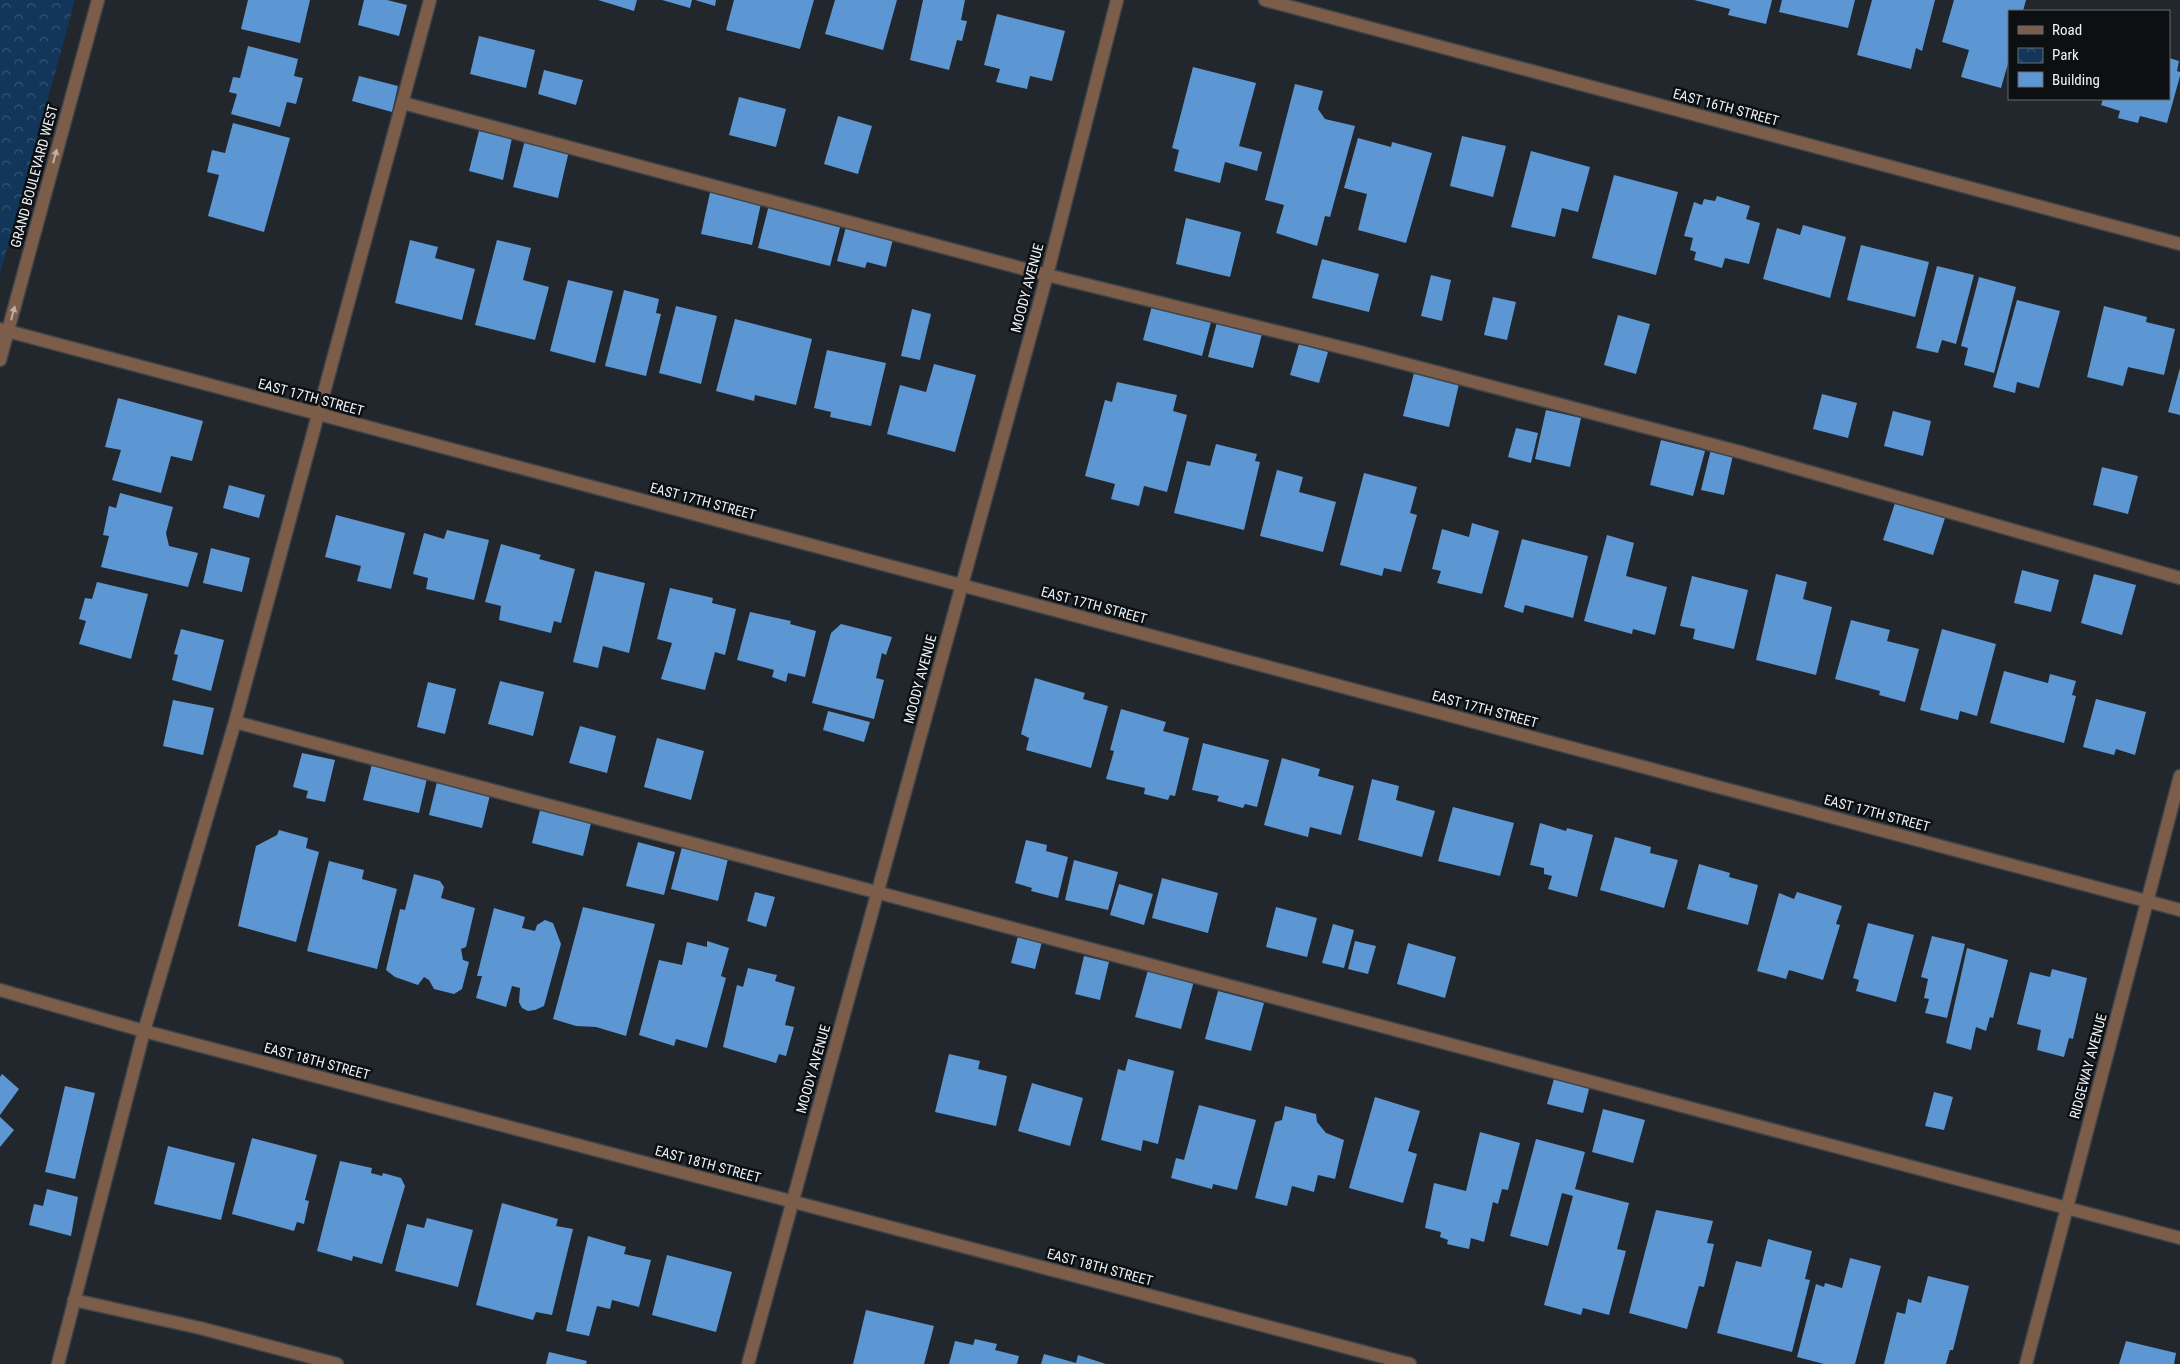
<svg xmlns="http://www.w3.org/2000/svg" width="2180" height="1364" font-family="'Roboto Condensed',sans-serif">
<defs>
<pattern id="park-crowns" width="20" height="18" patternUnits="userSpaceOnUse" patternTransform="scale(1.25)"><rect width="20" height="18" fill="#123659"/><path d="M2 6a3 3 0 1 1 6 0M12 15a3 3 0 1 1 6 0" fill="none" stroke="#355472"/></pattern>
</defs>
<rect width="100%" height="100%" fill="#22272d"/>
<path fill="url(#park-crowns)" d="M0,0H75L0,274Z"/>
<path fill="#5d97d3" d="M248,0H310L300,43L241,29Z
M364,0H387L407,5L399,36L358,25Z
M598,0H637L634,11Z
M662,0H692L690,8Z
M695,0H716L715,6Z
M734,0H814L800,49L726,30Z
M835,0H897L883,50L825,34Z
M923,0H965L961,20L967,21L962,41L957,40L949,70L910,60Z
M1694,0H1772L1766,24L1728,15L1730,9Z
M1782,0H1855L1848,28L1779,12Z
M1872,0H1935L1922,51L1916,48L1911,69L1857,55Z
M1954,0H2026L2023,11H2009V60L2001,88L1961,77L1969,50L1942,42Z
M997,14L1065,31L1052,81L1030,76L1027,89L996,82L1000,69L984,65Z
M479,36L535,50L526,88L470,74Z
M248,46L298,59L294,76L303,78L296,104L287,102L280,127L231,114L237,94L229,92L233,77L240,78Z
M2169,58L2179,61L2177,71L2180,72V76L2167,123L2140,116L2138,123L2118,118L2120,111L2101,105L2103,99H2169Z
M1193,67L1256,83L1239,146L1262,152L1257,171L1225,162L1220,183L1174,171L1179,150L1172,148Z
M544,70L583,80L576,105L538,94Z
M359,76L398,86L392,112L352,101Z
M1295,84L1323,91L1318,109L1325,119L1355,126L1330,217L1325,216L1317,246L1276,233L1284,205L1265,200Z
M739,97L786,109L776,147L729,135Z
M838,116L872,126L858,174L824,164Z
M233,123L290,138L264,232L208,216L219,175L207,172L212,150L225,153Z
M479,131L512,138L503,180L469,171Z
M1462,136L1506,146L1493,197L1450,186Z
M1358,138L1391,147L1392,142L1432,153L1406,243L1358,230L1367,194L1344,188Z
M525,140L569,151L558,198L513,187Z
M1531,151L1590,167L1578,212L1562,208L1555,237L1511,227Z
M1614,175L1678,192L1656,275L1592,258Z
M711,188L762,199L752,245L701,234Z
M1717,196L1750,206L1746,219L1760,223L1749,264L1725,258L1722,268L1694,260L1696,252L1690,250L1693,238L1684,236L1694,202L1702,205L1704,199L1715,201Z
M770,201L842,220L830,266L758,248Z
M1186,218L1241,232L1230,277L1176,264Z
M847,223L894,235L886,267L867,262L865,268L837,261Z
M1803,225L1846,237L1830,298L1763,279L1777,228L1800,235Z
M410,240L438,247L435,258L475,269L462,320L395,303Z
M497,240L531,248L523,280L549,287L535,340L475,325Z
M1861,245L1929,262L1915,317L1847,300Z
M1322,259L1379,274L1369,312L1312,298Z
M1937,266L1974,275L1956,344L1942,340L1938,353L1916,348Z
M1431,275L1451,280L1442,321L1421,316Z
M1979,277L2016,287L1994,373L1964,365L1968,348L1961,346Z
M568,280L613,291L595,363L550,351Z
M624,290L659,299L656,313L661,314L646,376L605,366Z
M1493,297L1516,302L1507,340L1484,335Z
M2017,300L2060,311L2039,388L2017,382L2015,393L1993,387Z
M1153,302L1212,318L1202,356L1143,340Z
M676,306L717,316L701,384L659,373Z
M2104,306L2147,317L2146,322L2175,329L2164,375L2128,367L2123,386L2087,377Z
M912,309L931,314L920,360L901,356Z
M1618,315L1650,324L1636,374L1604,365Z
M735,319L812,339L796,405L755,395L754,401L716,391Z
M1217,322L1262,334L1253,368L1208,357Z
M1299,344L1328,352L1319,383L1290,375Z
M827,350L886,363L871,426L830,417L831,412L814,408Z
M934,364L976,375L955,452L887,434L900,385L926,392Z
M2180,368V415L2168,412Z
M1414,373L1459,384L1449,427L1403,416Z
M1117,382L1177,395L1173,411L1187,415L1167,492L1144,486L1139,506L1111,499L1115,484L1085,476L1105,400L1112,402Z
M1822,394L1857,403L1848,438L1813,429Z
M118,398L203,421L192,461L171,456L161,493L112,480L121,450L105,447Z
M1546,410L1581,418L1570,467L1535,459Z
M1893,411L1931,421L1923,456L1884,446Z
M1516,428L1538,433L1531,463L1508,457Z
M1661,440L1705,451L1693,496L1650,485Z
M1216,444L1257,454L1255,461L1260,462L1244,530L1174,513L1187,461L1210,466Z
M1711,449L1733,455L1724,495L1701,490Z
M2102,467L2138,476L2128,514L2093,505Z
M1277,470L1303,477L1299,492L1336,502L1323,552L1260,536Z
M1364,473L1417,487L1410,513L1417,515L1401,572L1384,568L1382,576L1340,565Z
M229,485L265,495L259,518L223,508Z
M120,493L173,507L166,533L169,546L198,553L188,587L101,567L109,536L103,535L109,506L116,508Z
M1895,503L1945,518L1933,555L1883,540Z
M336,515L405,533L391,589L357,581L361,566L325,557Z
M1472,523L1499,531L1482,594L1437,583L1441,571L1432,569L1442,529L1469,537Z
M447,530L489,540L474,600L426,589L428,578L413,574L424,533L444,539Z
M1607,535L1634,543L1626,576L1667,587L1655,635L1633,629L1632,634L1584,621Z
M1522,539L1588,556L1573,618L1525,605L1523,613L1504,607Z
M501,544L541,555L539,559L575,569L561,623L554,621L551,633L499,620L501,606L485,602Z
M211,548L250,558L242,592L203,583Z
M2022,570L2059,580L2051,612L2014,603Z
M595,571L645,583L629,653L603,646L598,668L573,662Z
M1776,574L1807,582L1803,599L1832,607L1816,675L1756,660Z
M2094,574L2136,585L2122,635L2081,623Z
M1692,576L1748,590L1734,649L1693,639L1695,629L1680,626Z
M97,582L148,594L131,659L79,644L86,621L79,619L85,598L92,599Z
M670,588L713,598L712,603L736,609L725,655L715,652L705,690L661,679L672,643L657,639Z
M750,612L791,621L790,624L816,631L805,677L788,673L786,682L772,677L774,670L737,660Z
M1851,620L1890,630L1887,641L1919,649L1905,702L1879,695L1880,691L1835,679Z
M841,624L892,637L886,655L882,653L876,678L884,680L874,719L812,703L831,633Z
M181,629L224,640L211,691L172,680L178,655L174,654Z
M1942,629L1996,644L1977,716L1960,711L1958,720L1920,710Z
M2004,671L2048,683L2050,674L2076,681L2072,695L2076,696L2064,743L1990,723Z
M1035,678L1085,693L1083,699L1108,706L1091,768L1026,750L1029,738L1021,734Z
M500,681L544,692L533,736L488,724Z
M428,682L456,689L445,734L417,727Z
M2096,699L2146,712L2135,755L2116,749L2114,755L2083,747Z
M173,700L214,708L203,755L163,746Z
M1121,709L1166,722L1163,731L1189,738L1175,796L1170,795L1168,800L1144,794L1145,788L1106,779L1114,751L1110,750Z
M828,711L870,722L864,742L823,730Z
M580,726L616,736L607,773L569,763Z
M657,738L704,751L691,800L644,787Z
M1203,743L1269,760L1257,807L1245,804L1243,808L1217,801L1219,796L1192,790Z
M302,753L335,760L325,802L306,798L308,791L293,787Z
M1282,758L1320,769L1318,776L1354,786L1341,835L1310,827L1308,837L1264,825Z
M373,760L428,774L419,813L363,800Z
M438,778L491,791L482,828L429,815Z
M1372,779L1399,786L1396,800L1435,811L1422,857L1358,840Z
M541,806L592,819L583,856L532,843Z
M1453,807L1514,823L1500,876L1438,861Z
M1540,823L1566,831L1567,828L1593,835L1577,897L1548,889L1552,876L1544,874V868L1530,865Z
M279,830L308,838L306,848L319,852L296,942L238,926L256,846L277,835Z
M1615,837L1651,847L1650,853L1678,860L1664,908L1600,890Z
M1026,840L1047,845L1046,851L1068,857L1058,898L1031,891L1032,888L1015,883Z
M638,842L675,852L664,895L626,886Z
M682,847L728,859L718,901L671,889Z
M1074,860L1118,872L1108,910L1065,900Z
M329,861L364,870L362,879L397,889L377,969L307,951Z
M1699,864L1730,873L1729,877L1758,885L1748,925L1687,909Z
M414,874L440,881L444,887L441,898L475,908L466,947L461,949L463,960L469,962L462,989L454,994L434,989L429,980L424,977L418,985L395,977L386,970L400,909L405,910Z
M1162,878L1218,893L1208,933L1152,918Z
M1119,884L1153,894L1144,925L1110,915Z
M755,892L775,897L766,927L747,921Z
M1797,892L1842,906L1836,924L1840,925L1823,980L1789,970L1786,979L1757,971L1779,893L1794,899Z
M583,907L655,924L626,1036L596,1027L576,1026L553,1019Z
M1276,907L1317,918L1307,957L1266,947Z
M494,908L525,917L522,928L535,931L537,925L545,920L553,923L561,944L544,1006L535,1010L528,1011L522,1008L519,1002L520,988L512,986L506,1007L476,998L482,976H477Z
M1868,923L1914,935L1896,1002L1856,991L1859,980L1853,978Z
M1333,924L1354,930L1344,968L1322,963Z
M1019,932L1043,938L1035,969L1011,963Z
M1932,936L1965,944L1947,1018L1925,1013L1929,999L1924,998L1928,979L1921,977Z
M707,941L729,948L721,976L726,978L707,1048L676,1039L674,1046L639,1035L659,960L682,965L687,942L707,947Z
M1355,941L1376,946L1368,974L1348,969Z
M1408,943L1456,957L1445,998L1397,984Z
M1967,948L2008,960L1993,1018L1990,1017L1986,1031L1976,1027L1971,1050L1946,1043Z
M1084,956L1109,962L1100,1000L1075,994Z
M748,968L777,975L775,981L795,987L785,1025L794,1027L786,1056L779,1054L776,1063L723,1047L737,985L743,987Z
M2052,969L2087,978L2073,1039L2069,1038L2064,1057L2037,1050L2041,1030L2017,1024L2030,972L2050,977Z
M1148,970L1194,981L1181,1029L1135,1017Z
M1218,991L1264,1003L1251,1051L1205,1039Z
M949,1054L980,1061L978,1069L1007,1076L996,1126L935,1112Z
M1128,1059L1174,1071L1158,1144L1143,1140L1141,1151L1101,1140L1118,1069L1125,1071Z
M2,1074L19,1089L0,1115V1077Z
M1555,1075L1590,1085L1583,1113L1547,1104Z
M1032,1083L1083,1098L1070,1146L1018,1131Z
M65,1086L95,1093L75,1179L45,1172Z
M1934,1092L1953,1097L1944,1130L1925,1126Z
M1375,1097L1420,1111L1408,1151L1417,1154L1403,1203L1349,1188Z
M1199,1105L1256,1120L1237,1190L1213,1184L1212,1189L1171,1178L1176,1158L1184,1160Z
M1285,1106L1316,1114L1317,1122L1326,1133L1344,1140L1335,1179L1318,1175L1314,1192L1292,1186L1287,1206L1255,1198L1275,1122L1282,1120Z
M1603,1109L1645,1120L1633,1163L1592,1152Z
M0,1117L14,1130L0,1147Z
M1480,1132L1520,1143L1508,1190L1502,1189L1498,1204L1493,1202L1484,1242L1471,1238L1469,1249L1447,1244L1448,1240L1440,1237L1441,1232L1425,1228L1434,1183L1466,1191Z
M252,1138L317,1155L305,1200L309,1201L304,1224L297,1222L294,1231L232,1214Z
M1536,1139L1585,1152L1575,1189L1629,1203L1617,1249L1626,1251L1609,1315L1583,1308L1581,1315L1544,1305L1573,1196L1562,1193L1548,1246L1510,1236Z
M168,1146L235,1163L221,1220L154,1204Z
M340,1161L372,1168L371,1173L382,1176L383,1173L401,1178L405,1186L382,1264L353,1256L352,1261L317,1251Z
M47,1189L78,1197L71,1236L29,1225L34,1204L43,1206Z
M502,1203L558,1219L556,1226L573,1229L552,1315L536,1312L533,1320L476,1305Z
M1656,1210L1713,1221L1707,1243L1714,1244L1704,1287L1699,1286L1687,1329L1629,1313Z
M427,1218L473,1230L458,1287L395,1271L407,1224L424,1228Z
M588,1236L626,1247L624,1254L651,1260L639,1307L612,1300L610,1309L597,1306L589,1336L566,1331Z
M1768,1239L1812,1251L1805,1279L1810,1280L1792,1352L1717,1333L1736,1261L1761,1267Z
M667,1255L732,1272L716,1332L652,1315Z
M1850,1258L1881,1266L1855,1364H1824L1797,1357L1816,1284L1824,1287L1825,1283L1842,1288Z
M1928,1276L1969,1286L1953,1350H1950L1946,1364H1884L1897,1312L1905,1314L1908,1299L1921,1303Z
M866,1310L934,1326L924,1364H853Z
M975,1339L997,1344L995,1350L1019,1356L1017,1364H949L955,1341L973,1345Z
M2126,1341L2176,1353L2174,1364H2119Z
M549,1352L587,1361L586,1364H546Z
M1044,1354L1076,1363L1078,1355L1106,1364H1041Z"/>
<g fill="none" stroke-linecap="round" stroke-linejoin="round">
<g stroke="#3f4449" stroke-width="15">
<path id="lane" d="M403,103L1047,275L1364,353L1740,452L2180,578
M235,722L2180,1238
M74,1300L200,1328L337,1364
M58,1364L144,1031L235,722L430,0"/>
</g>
<g stroke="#3f4449" stroke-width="15">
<path id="street" d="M1265,0L2180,244
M0,329L2180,910
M0,360L98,0
M0,990L144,1031L1410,1364
M748,1364L1047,275L1117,0
M2026,1364L2180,776"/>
</g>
<use href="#lane" stroke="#7b5d4a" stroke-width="12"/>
<use href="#street" stroke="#7b5d4a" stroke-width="12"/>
</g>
<defs><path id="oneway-solid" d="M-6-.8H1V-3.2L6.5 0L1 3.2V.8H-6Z" transform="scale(1.25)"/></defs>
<g fill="#bbb0a9">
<use href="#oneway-solid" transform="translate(55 156) rotate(-75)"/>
<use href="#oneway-solid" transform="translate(13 313) rotate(-75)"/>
</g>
<g text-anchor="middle" stroke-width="5" stroke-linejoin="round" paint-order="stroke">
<g font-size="14" fill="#eff3f7" stroke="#0d1012">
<text transform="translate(1726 107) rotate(15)" y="5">EAST 16TH STREET</text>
<text transform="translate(34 176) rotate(-75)" y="5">GRAND BOULEVARD WEST</text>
<text transform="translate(1027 288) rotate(-75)" y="5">MOODY AVENUE</text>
<text transform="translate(311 397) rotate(15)" y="5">EAST 17TH STREET</text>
<text transform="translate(703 501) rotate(15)" y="5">EAST 17TH STREET</text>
<text transform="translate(1094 605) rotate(15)" y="5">EAST 17TH STREET</text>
<text transform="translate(920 679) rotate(-75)" y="5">MOODY AVENUE</text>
<text transform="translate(1485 709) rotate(15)" y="5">EAST 17TH STREET</text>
<text transform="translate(1877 813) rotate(15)" y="5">EAST 17TH STREET</text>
<text transform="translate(317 1061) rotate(15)" y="5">EAST 18TH STREET</text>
<text transform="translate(2088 1066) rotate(-75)" y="5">RIDGEWAY AVENUE</text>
<text transform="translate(813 1069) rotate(-74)" y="5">MOODY AVENUE</text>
<text transform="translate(708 1164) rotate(15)" y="5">EAST 18TH STREET</text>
<text transform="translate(1100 1267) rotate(15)" y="5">EAST 18TH STREET</text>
</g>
</g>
<rect x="2008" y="10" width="162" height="90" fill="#0d1012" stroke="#676b6e"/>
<rect x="2018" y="26" width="25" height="8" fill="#7b5d4a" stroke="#676b6e"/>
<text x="2052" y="35" font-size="15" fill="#eff3f7">Road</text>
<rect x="2018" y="48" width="25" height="15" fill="url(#park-crowns)" stroke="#676b6e"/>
<text x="2052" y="60" font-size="15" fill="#eff3f7">Park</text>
<rect x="2018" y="72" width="25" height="15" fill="#5d97d3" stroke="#676b6e"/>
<text x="2052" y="85" font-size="15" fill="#eff3f7">Building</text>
</svg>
